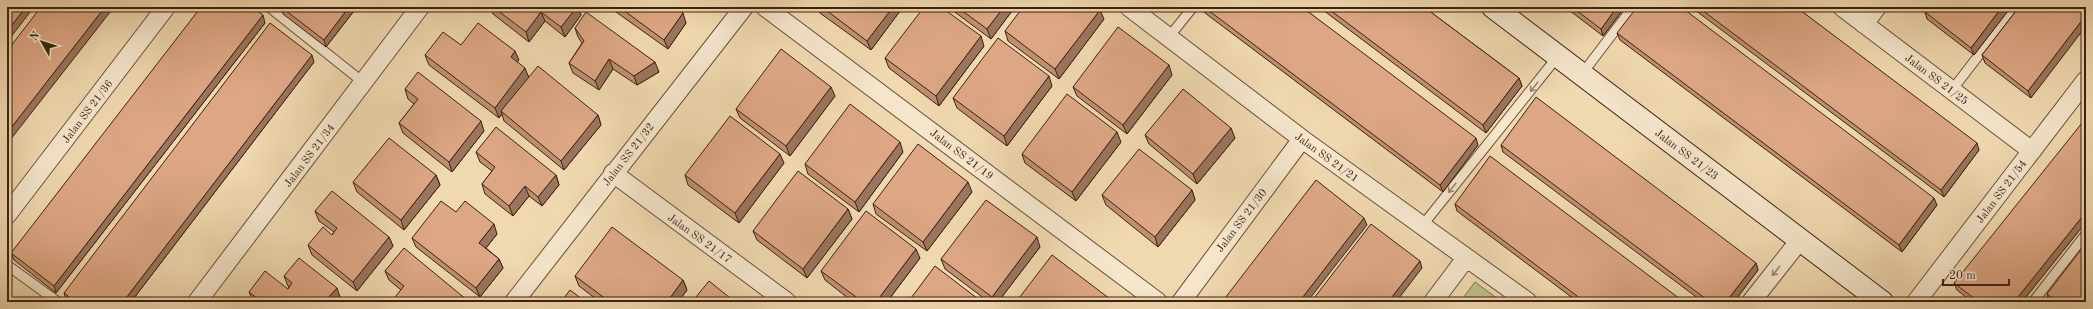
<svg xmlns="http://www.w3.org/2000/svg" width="2093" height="309" font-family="'Old Standard TT',serif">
<rect width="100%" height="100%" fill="#f0d8b0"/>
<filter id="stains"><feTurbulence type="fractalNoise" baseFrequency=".005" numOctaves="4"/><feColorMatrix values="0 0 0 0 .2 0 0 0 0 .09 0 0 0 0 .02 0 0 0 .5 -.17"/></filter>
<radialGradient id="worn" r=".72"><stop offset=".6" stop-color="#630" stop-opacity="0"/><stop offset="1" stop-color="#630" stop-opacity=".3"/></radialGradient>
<path fill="#bebd88" stroke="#7e6f4c" d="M1475,282L1502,302H1460Z"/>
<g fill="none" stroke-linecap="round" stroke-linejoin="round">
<g stroke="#6a4f39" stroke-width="11">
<path id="lane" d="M269,7L364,83
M1169,37L1193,7
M1582,74L1633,7
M1952,90L2016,7
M1422,226L1558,56
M7,265L58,302
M2033,302L2086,234"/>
</g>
<g stroke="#6a4f39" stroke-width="20">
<path id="street" d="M765,7L1158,302
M1129,7L1302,139L1528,302
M1842,7L2032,151
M1864,24L1877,7
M613,173L787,302
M7,215L166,7
M197,302L420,7
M514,302L744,7
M1181,302L1302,139
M1433,302L1466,258
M1751,302L1800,240
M1916,302L2086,80"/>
</g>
<g stroke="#3e2111" stroke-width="24">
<path id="secondary" d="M1493,7L1882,302"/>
</g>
<use href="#lane" stroke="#f5e6cc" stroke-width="9"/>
<use href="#street" stroke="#f5e6cc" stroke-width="18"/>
<use href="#secondary" stroke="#f5e6cc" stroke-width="22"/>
</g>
<path fill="#be9072" stroke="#3e2111" d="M281,7H357L326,47L283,14Z
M490,7H578L581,15L565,37L545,21L529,42L493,14Z
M609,7H679L677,9L686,23L668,49Z
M818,7H903L871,50L820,13Z
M948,7H1015L991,39Z
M1203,7H1302L1478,145L1443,192L1205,13Z
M1319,7H1424L1519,78L1522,86L1486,133Z
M1565,7H1625L1603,36Z
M1691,7H1796L1979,150L1944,197Z
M2011,7L1974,55L1927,19L1925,12Z
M2019,7L2031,98L1985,63L1982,55Z
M1104,19L1059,79L1008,41L1005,31Z
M265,23L56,293L14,260L11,253Z
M575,28L659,72L637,85L613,69L599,90L573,73L569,63L582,43L578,37Z
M1617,33L1937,205L1902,252L1620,40Z
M461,45L519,60L517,62L529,77L598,115L601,125L564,170L504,121L502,114L499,118L429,65L425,55Z
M984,46L939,106L889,68L885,58Z
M314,62L131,302H69L66,300L64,293Z
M1172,75L1127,134L1077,96L1073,87Z
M1052,86L1007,146L957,108L953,98Z
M405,89L484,131L452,172L403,133L399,123L414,104L408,99Z
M835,96L790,156L740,118L736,109Z
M1145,135L1235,138L1197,184L1149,144Z
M1121,142L1076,201L1025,163L1022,154Z
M1501,145L1756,263L1758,270L1734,302H1703L1503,152Z
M476,152L556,175L559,185L542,206L529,196L513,216L485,194L482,184L492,171L480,162Z
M903,152L859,212L808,174L805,164Z
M784,163L739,223L688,185L685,175Z
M436,175L440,185L404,230L357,192L353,182Z
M1192,190L1195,200L1158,247L1106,205L1102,195Z
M972,192L927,251L876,214L873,204Z
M1455,204L1684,302H1578L1457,211Z
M848,209L852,219L807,278L757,240L753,231Z
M315,211L389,237L393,246L357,291L312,255L308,245L332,235L334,232L319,221Z
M456,212L497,234L486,248L499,259L503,268L480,297L416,247L412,238Z
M2086,222L2022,302H1972L1957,290L1954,283Z
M1040,247L998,302H989L945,269L941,259Z
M920,258L887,302H853L825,280L821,271Z
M385,271L468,302L401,290L389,280Z
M284,276L340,297L336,302H254L253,301L249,292L288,289L289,287L288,286Z
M575,276L683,280L687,290L678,302H600L579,286Z
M2047,294L2086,302H2051L2049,301Z"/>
<path fill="#9b755d" stroke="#3e2111" d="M26,7H34L7,42V31Z
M105,7H114L7,144V133Z
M349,7H357L326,47L324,40Z
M577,7H578L581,15L565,37L561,27Z
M893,7H903L871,50L867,41Z
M1004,7H1015L991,39L987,29Z
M1617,7H1625L1603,36L1601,29Z
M2002,7H2011L1974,55L1971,48Z
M1100,10L1104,19L1059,79L1055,69Z
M541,12L545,21L529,42L526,32Z
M683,13L686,23L668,49L664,40Z
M263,15L265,23L56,293L54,286Z
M2086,15V26L2031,98L2028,91Z
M981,36L984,46L939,106L936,96Z
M515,51L519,60L514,66L511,57Z
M312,55L314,62L131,302H123Z
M609,59L613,69L599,90L595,81Z
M655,62L659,72L637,85L634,76Z
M1169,65L1172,75L1127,134L1123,125Z
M525,68L529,78L501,111L502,114L499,118L495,108Z
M1049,76L1052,86L1007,146L1004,136Z
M1519,78L1522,86L1486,133L1483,125Z
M831,87L835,96L790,156L786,146Z
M598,115L601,125L564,170L561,161Z
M481,121L484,131L452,172L449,162Z
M1231,128L1235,138L1197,184L1193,174Z
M1117,132L1121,142L1076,201L1072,192Z
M1476,138L1478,145L1443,192L1440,185Z
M900,142L903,152L859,212L855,202Z
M1977,143L1979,150L1944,197L1941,190Z
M780,154L784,163L739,223L735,213Z
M436,175L440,185L404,230L401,220Z
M556,175L559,185L542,206L538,197Z
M968,182L972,192L927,251L923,242Z
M525,186L529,196L513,216L509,206Z
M1192,190L1195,200L1158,247L1155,237Z
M1934,198L1937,205L1902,252L1899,245Z
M848,209L852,219L807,278L803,269Z
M2086,212V222L2022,302H2014Z
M1364,218L1367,225L1307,302H1299Z
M494,224L497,234L482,253L479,243Z
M389,237L393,246L357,291L353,282Z
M1037,237L1040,247L998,302H993L992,297Z
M916,249L920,258L887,302H876Z
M499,259L503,268L480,297L476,288Z
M1420,261L1422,268L1396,302H1388Z
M1756,263L1758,270L1734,302H1726Z
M683,280L687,290L678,302H667Z
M337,288L340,297L336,302H327L326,300Z"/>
<path fill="#dda785" stroke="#3e2111" d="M7,7H26L7,31Z
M41,7H105L7,133V51Z
M201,7H252L263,15L54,286L11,253Z
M281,7H349L324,40Z
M493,7H577L561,27L541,12L526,32Z
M619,7H674L683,13L664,40Z
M822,7H893L867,41Z
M924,7H941L981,36L936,96L885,58Z
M957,7H1004L987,29Z
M1023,7H1097L1100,10L1055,69L1005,31Z
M1204,7H1302L1476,138L1440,185Z
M1326,7H1424L1519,78L1483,125Z
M1572,7H1617L1601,29Z
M1637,7H1681L1934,198L1899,245L1617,33Z
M1698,7H1796L1977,143L1941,190Z
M1928,7H2002L1971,48L1925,12Z
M2019,7H2086V15L2028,91L1982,55Z
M586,12L655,62L634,76L609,59L595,81L569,63L584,41L575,28Z
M270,23L312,55L123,302H76L64,293Z
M478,23L515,51L511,57L525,68L495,108L425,55L443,32L461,45Z
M1118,27L1169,65L1123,125L1073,87Z
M998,38L1049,76L1004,136L953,98Z
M781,49L831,87L786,146L736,109Z
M538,66L598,115L561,161L501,111Z
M418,72L481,121L449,162L399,123L418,99L405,89Z
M1183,89L1231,128L1193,174L1145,135Z
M1067,94L1117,132L1072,192L1022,154Z
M1536,97L1756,263L1726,302H1710L1501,145Z
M850,104L900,142L855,202L805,164Z
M730,116L780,154L735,213L685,175Z
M2086,118V212L2014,302H1979L1954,283Z
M496,127L556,175L538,197L525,186L509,206L482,184L495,167L476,152Z
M389,138L436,175L401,220L353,182Z
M918,144L968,182L923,242L873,204Z
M1139,149L1192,190L1155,237L1102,195Z
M1490,156L1684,302H1585L1455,204Z
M798,171L848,209L803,269L753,231Z
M1316,180L1364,218L1299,302H1222Z
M332,191L389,237L353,282L308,245L323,227L332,235L337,228L315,211Z
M986,200L1037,237L992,297L941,259Z
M441,201L456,212L465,201L494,224L479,243L499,259L476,288L412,238Z
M866,211L916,249L876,302H863L821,271Z
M1371,224L1420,261L1388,302H1311Z
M612,227L683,280L667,302H610L575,276Z
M2086,243V302H2058L2047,294Z
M404,248L467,300L465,302H391L404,286L385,271Z
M1052,255L1114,302H1016Z
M299,258L337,288L326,300L329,302H262L249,292L265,271L288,289L292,283L284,276Z
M935,266L982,302H908Z
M709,281L735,302H692Z
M570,290L586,302H561Z"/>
<defs><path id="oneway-shaft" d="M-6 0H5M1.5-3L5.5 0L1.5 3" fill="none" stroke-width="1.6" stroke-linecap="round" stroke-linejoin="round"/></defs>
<g stroke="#9a846e">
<use href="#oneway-shaft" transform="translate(1534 87) rotate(129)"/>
<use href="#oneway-shaft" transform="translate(1452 188) rotate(129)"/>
<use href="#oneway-shaft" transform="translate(1776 271) rotate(129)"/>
</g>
<g text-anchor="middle" stroke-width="3" stroke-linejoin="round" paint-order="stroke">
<g font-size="11" fill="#3e2111" stroke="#f5e6cc">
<text transform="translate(1937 79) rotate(37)" y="4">Jalan SS 21/25</text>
<text transform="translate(87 111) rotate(-53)" y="4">Jalan SS 21/36</text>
<text transform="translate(628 154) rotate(-52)" y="4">Jalan SS 21/32</text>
<text transform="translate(962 154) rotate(37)" y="4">Jalan SS 21/19</text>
<text transform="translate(1687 154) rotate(37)" y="4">Jalan SS 21/23</text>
<text transform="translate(309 155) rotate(-53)" y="4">Jalan SS 21/34</text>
<text transform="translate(1327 157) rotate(36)" y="4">Jalan SS 21/21</text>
<text transform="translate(2001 191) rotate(-53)" y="4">Jalan SS 21/54</text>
<text transform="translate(1241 220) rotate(-53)" y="4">Jalan SS 21/30</text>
<text transform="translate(700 238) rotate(36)" y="4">Jalan SS 21/17</text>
</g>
</g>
<rect width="2093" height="309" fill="none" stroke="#f0d8b0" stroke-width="24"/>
<rect x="8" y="8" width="2077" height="293" fill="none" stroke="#3e2111" stroke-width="2"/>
<rect x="12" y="12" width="2069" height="285" fill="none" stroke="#3e2111"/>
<g transform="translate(42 42) rotate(309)" stroke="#f5e6cc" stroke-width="3" paint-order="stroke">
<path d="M0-3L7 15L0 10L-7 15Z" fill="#3e2111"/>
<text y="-6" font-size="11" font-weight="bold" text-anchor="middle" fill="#3e2111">N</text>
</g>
<path d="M1943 279v6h66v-6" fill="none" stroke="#3e2111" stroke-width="2"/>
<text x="1949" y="279" font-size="12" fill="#3e2111" stroke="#f5e6cc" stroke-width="3" paint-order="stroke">20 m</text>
<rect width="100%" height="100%" filter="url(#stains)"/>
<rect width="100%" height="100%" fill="url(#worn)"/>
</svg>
